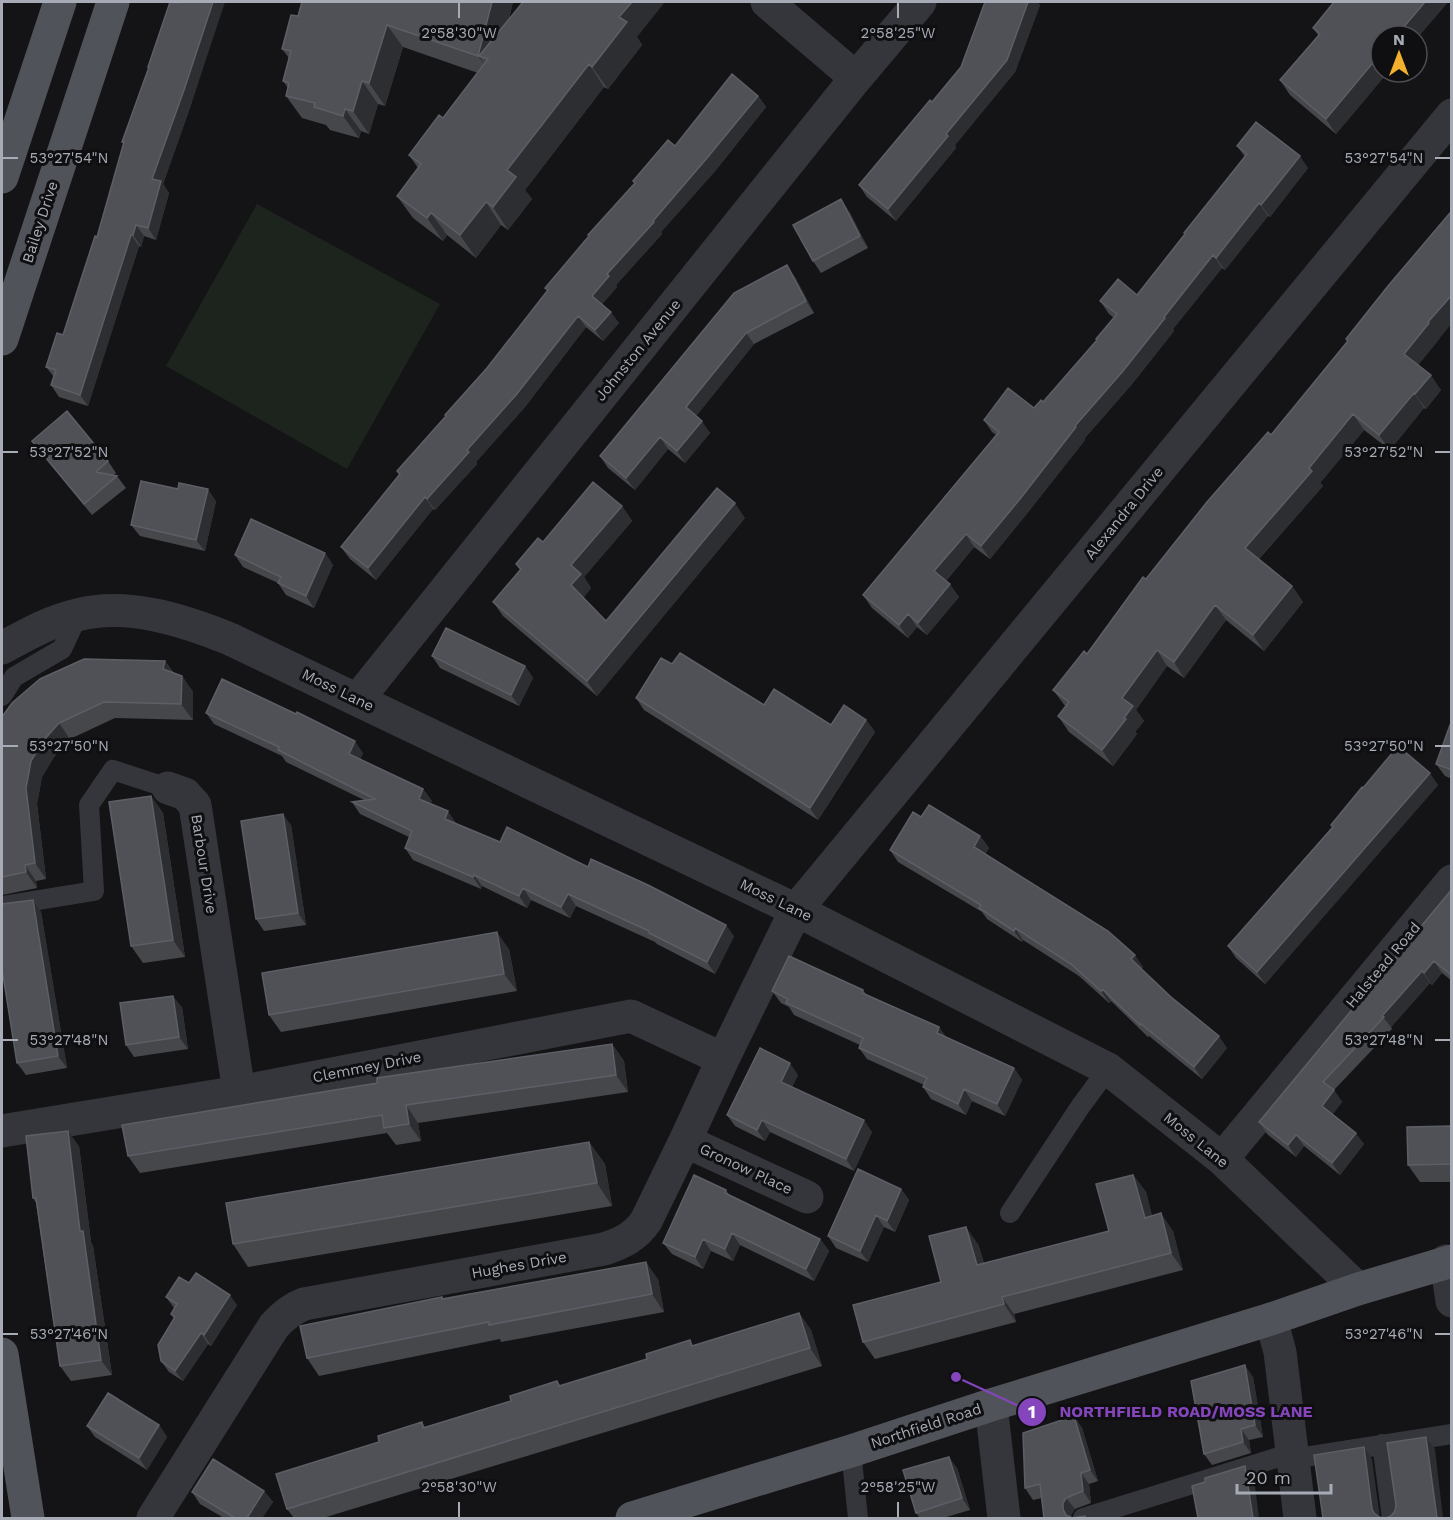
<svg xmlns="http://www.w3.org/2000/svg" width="1453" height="1520" font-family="'Work Sans',sans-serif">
<rect width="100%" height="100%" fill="#141416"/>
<path fill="#1c241d" d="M257,204L440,304L347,469L166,366Z"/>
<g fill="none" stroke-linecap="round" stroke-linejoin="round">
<path stroke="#35363b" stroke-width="20" d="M2,696L14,677L62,649L78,615
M2,906L94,891L89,805L113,770L168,788
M1010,1213L1080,1107L1108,1069
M1382,1444L1392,1518
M851,1451L858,1518
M1292,1459L1452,1434
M1083,1518L1292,1453"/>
<path stroke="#35363b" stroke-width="33" d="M767,2L856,78
M2,648C26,635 50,621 77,615C128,602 183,620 230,639L796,910L1108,1069L1222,1159L1358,1289
M358,699L856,78L920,2
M168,788L185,794L195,805L239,1092
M2,1131L239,1092L631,1016L723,1059
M685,1141L807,1197
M1222,1159L1452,881
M1446,1261L1452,1301
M1271,1319L1280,1352L1300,1518
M991,1405L1004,1518
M153,1518L274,1326C283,1316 291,1309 304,1304L604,1249C622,1243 635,1237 646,1221L685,1141L723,1059L796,910L1452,115"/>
<path stroke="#51535a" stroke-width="33" d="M2,177L60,2
M2,339L113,2
M2,1354L28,1518
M632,1518L851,1451L991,1405L1271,1319L1358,1289L1452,1261"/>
</g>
<path fill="#45474b" d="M302,2H513L509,19L637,37L642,45L608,89L604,87L525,190L532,199L508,230L501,225L476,258L447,235L443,241L413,218L397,196L418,168L409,155L443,118L478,73L403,47L385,106L378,104L369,134L361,131L359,138L330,130L326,125L302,118L286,96L288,88L283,81L289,58L282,49L298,16Z
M1448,2L1417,38V36L1381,72H1388L1336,134L1290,95L1280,80L1318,35L1313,28Z
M1040,5L1015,72L955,145L956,148L896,221L867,197L859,185L932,102Z
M148,67L192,102L163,184L169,193L156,240L144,236L141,247L139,246L88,406L59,397L51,385L54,377L46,367L63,335L97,237L124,144L122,142L149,68Z
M758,96L766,107L716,170L661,232L662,234L616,285L617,287L602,304L619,323L603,341L586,327L525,407L476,462L477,464L435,510L433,509L376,580L350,559L341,547L399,475L397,471L446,417L445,415L487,368L547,291L545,288L635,183L633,181L675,146Z
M1237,146L1308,168L1270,217L1268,216L1225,270L1222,268L1173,329L1174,331L1132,384L1084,439L1085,440L1029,511L990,559L974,547L946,581L959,597L927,635L917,627L908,638L872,608L863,595L996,435L992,432L984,420L1034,408L1043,402L1097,340L1114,318L1109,314L1100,301L1137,295L1245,157Z
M849,211L868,248L821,273L813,261Z
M1452,214V323L1439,337L1440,338L1418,365L1441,390L1426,409L1424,408L1390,450L1364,430L1320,483L1323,486L1259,559L1292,586L1303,602L1264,651L1226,620L1184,678L1167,666L1136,710L1144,721L1135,732L1137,734L1113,766L1069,732L1058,716L1066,707L1053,690L1087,654L1146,579L1271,435L1347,341L1346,339Z
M795,277L814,313L754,344L696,416L710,433L685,463L668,449L635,490L608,468L600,456Z
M32,441L108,461L116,473L114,475L117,476L126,488L92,515L40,452Z
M216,501L205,551L140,536L131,525Z
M622,506L632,521L584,577L591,588L583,598L606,621L745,518L597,696L503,616L493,602L520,570L516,564L543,542Z
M325,553L333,565L314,608L286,595L278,583L243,567L235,555Z
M432,656L525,666L533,678L519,706L440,668Z
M165,661L174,673L182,676L193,692V720L115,718L70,739L54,757L42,777L37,804L46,879L36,881L37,888L2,895V717Z
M672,664L764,705L831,725L866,720L875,732L818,820L644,710L636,698Z
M206,713L363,753L360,759L423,789L432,801L430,804L456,823V824L734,936L715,974L657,944L655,942L576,906L570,918L531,900L527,908L482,886L481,889L413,860L405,848L409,837L360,814L352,802L364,800L286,762L282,756L214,724Z
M1452,725V779L1445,776L1436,764Z
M1438,785L1265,984L1236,958L1228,946L1332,827L1363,788Z
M151,796L163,813L185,957L143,963L131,946Z
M921,817L980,836L989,848L985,854L1143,967L1141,969L1171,997L1227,1048L1202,1079L1149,1036L1148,1037L1111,1001L1109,1003L1079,976L1023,940L1022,942L987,919L982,912L898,862L890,850Z
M291,825L306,925L264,931L256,919Z
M1452,889V981L1442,973L1432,985L1430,983L1391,1027L1392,1029L1334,1090L1342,1102L1332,1115L1364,1144L1340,1175L1304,1146L1296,1157L1267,1134L1259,1122Z
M33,900L41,912L67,1068L26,1075L17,1063Z
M509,949L517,991L281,1032L269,1015Z
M863,990L866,994L939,1027L946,1037L1014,1068L1022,1080L1005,1116L972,1101L966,1115L931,1099L923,1087L924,1085L867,1059L859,1048L860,1045L794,1015L789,1007L781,1003L772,991Z
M182,1007L188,1049L134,1057L126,1045Z
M612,1044L624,1061L628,1092L418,1123L421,1141L396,1145L387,1133L140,1173L128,1156L377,1083Z
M798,1075L792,1087L872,1132L854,1171L770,1132L765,1141L735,1126L727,1115Z
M1452,1126V1182H1420L1408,1165Z
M589,1142L605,1164L612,1206L248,1267L233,1244Z
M79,1146L91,1242L93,1246L112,1375L71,1381L60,1366L36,1203L33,1198Z
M1133,1175L1146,1192L1152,1216L1173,1231L1183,1270L1014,1314L1016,1322L875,1359L863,1342L941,1282L978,1244L984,1263L1109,1231Z
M901,1189L909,1200L895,1232L884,1227L868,1262L836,1248L828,1236Z
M726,1190L730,1196L820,1239L829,1251L814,1281L740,1245L733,1261L711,1251L703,1269L672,1254L663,1243Z
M658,1279L664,1312L501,1342L500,1339L319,1376L307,1358L442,1297L443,1299Z
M189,1283L237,1305L211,1346L208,1344L183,1381L169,1372L161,1361L174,1319L171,1314L174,1308L166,1297Z
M799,1313L811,1330L822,1366L323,1518H294L287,1509L379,1442L422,1422L425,1427L511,1401L557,1381L561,1386Z
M1253,1377L1263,1437L1249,1440L1251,1453L1212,1465L1204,1454Z
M1074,1416L1082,1428L1098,1481L1089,1484L1091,1503L1075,1509L1071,1515L1072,1518L1085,1516L1087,1518H1044L1042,1498L1033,1500L1025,1488Z
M159,1425L167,1437L147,1470L95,1437L87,1426Z
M957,1468L970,1510L943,1518H920L916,1513Z
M264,1491L273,1502L262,1518H224L200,1504L192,1492Z"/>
<path fill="#2d2e31" d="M213,2H225L192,102L163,184L169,193L156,240L148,228L152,179Z
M492,2H513L496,70L488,59L479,56L494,78L478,56Z
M632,2H665L637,37L642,45L608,89L592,67L619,17Z
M1028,2H1038L1040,5L1015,72L955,145L956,148L896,221L888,209L946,134Z
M1425,2H1448L1417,38V36H1396Z
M387,25L403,47L385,106L369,83Z
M1381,53V72H1388L1336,134L1326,119Z
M589,64L604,87L525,190L532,199L508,230L493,207L507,170Z
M362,81L378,104L369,134L353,111Z
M758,96L766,107L716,170L661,232L662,234L616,285L617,287L600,307L592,296L607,274Z
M345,109L361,131L359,138L343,116Z
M1300,156L1308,168L1270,217L1261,205Z
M841,199L849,211L868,248L860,236Z
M486,202L501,225L476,258L460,235Z
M1259,203L1268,216L1225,270L1216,258Z
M431,213L447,235L443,241L427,218Z
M136,225L144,236L141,247L133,235Z
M131,235L139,246L88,406L80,395Z
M1213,255L1222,268L1173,329L1174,331L1132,384L1084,439L1085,440L1029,511L990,559L981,546L1075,426Z
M787,265L795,277L814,313L806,301Z
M1452,295V323L1415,369L1404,354L1428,322Z
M611,312L619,323L603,341L595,330Z
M578,316L586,327L525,407L476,462L477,464L435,510L427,499Z
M746,333L754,344L694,419L686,407Z
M1431,375L1441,390L1426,409L1415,394Z
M1414,393L1424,408L1390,450L1379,435Z
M1353,414L1364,430L1320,483L1323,486L1255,563L1245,548Z
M702,421L710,433L685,463L677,451Z
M660,437L668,449L635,490L626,478Z
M208,489L216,501L205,551L196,540Z
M425,497L433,509L376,580L368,568Z
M735,503L745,518L597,696L587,681Z
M622,506L632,521L584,577L591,588L582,600L571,585V565Z
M966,534L974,547L943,584L934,571Z
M325,553L333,565L314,608L306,596Z
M950,584L959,597L927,635L918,623Z
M1292,586L1303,602L1264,651L1253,635Z
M1215,605L1226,620L1184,678L1174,662Z
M908,614L917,627L908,638L899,625Z
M1157,650L1167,666L1136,710L1144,721L1135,732L1137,734L1113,766L1102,750L1124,718L1122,698Z
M165,661L176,677L163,669Z
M525,666L533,678L519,706L511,695Z
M182,676L193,692V720L181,704Z
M866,720L875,732L818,820L810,808Z
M59,723L70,739L54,757L42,777L37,804L46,879L35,863L26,788L31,761L43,741Z
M355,741L363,753L357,766L349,754Z
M1430,773L1438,785L1265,984L1257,972Z
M423,789L432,801L427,811L419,799Z
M151,796L163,813L185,957L173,940Z
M448,811L456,823L453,831L445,819Z
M283,814L291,825L306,925L298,913Z
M980,836L989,848L982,859L974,847Z
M25,865L36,881L37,888L26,872Z
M474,875L482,886L481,889L473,877Z
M523,888L531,900L527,908L519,896Z
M568,894L576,906L570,918L561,907Z
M33,900L41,912L67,1068L58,1056Z
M726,925L734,936L715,974L707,962Z
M1015,928L1023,940L1022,942L1014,931Z
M497,932L509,949L517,991L504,974Z
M1135,955L1143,967L1139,971L1131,959Z
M1434,961L1442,973L1432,985L1424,973Z
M1422,971L1430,983L1391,1027L1382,1016Z
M1103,990L1111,1001L1109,1003L1101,991Z
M173,996L182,1007L188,1049L179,1037Z
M939,1027L947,1039L937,1033Z
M1219,1036L1227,1048L1202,1079L1194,1067Z
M612,1044L624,1061L628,1092L616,1075Z
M790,1063L798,1075L789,1093L781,1082Z
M1014,1068L1022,1080L1005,1116L997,1104Z
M964,1089L972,1101L966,1115L958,1104Z
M1334,1090L1342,1102L1330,1118L1322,1106Z
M406,1105L418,1123L421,1141L409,1124Z
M762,1120L770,1132L765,1141L757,1130Z
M864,1120L872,1132L854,1171L846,1159Z
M68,1131L79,1146L91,1242L93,1246L112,1375L101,1360L80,1231Z
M1356,1133L1364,1144L1340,1175L1332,1163Z
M1296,1135L1304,1146L1296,1157L1288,1145Z
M589,1142L605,1164L612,1206L597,1183Z
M1133,1175L1146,1192L1157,1235L1145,1218Z
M901,1189L909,1200L895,1232L887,1221Z
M1161,1213L1173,1231L1183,1270L1171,1253Z
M876,1215L884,1227L868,1262L860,1251Z
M966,1227L978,1244L989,1282L977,1265Z
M732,1233L740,1245L733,1261L725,1249Z
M703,1239L711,1251L703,1269L695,1257Z
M820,1239L829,1251L814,1281L806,1269Z
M646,1262L658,1279L664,1312L652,1294Z
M230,1295L237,1305L211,1346L204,1335Z
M1002,1297L1014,1314L1016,1322L1004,1304Z
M799,1313L811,1330L822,1366L810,1348Z
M201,1333L208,1344L183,1381L175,1371Z
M1245,1365L1253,1377L1263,1437L1255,1425Z
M1074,1416L1082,1428L1098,1481L1090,1470Z
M159,1425L167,1437L147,1470L139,1458Z
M1241,1429L1249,1440L1251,1453L1243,1442Z
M1426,1437L1435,1449L1443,1518H1437Z
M1364,1447L1372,1459L1380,1518L1374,1513L1372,1509Z
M949,1457L957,1468L970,1510L962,1498Z
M1245,1466L1254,1478L1259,1518H1253Z
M1081,1473L1089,1484L1091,1503L1083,1491Z
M264,1491L273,1502L262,1518H247Z
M1066,1498L1075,1509L1071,1515V1518H1069L1063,1509V1503Z"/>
<path fill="#505157" stroke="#5d5f66" stroke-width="1.5" d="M170,2L177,3V2H213L184,90L152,179L161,181L148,228L136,225L133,235H131L80,395L51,385L56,370L46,367L57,333L63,335L95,236L97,237L124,142H122L149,67H148Z
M302,2H492L478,56L387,25L369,83L362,81L353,111L345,109L343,116L314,107L315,103L286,96L289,83L283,81L291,51L282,49L291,15L298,16Z
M523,2H632L619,17L627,22L592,67L589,64L507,170L516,177L493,207L486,202L460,235L431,213L427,218L397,196L421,164L409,155L439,115L443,118L488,59L479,56Z
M985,2H1028L1007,60L946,134L948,136L888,209L859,185L930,100L932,102L961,67Z
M1334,2H1425L1396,36H1381V53L1326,119L1280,80L1320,34L1313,28Z
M732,74L758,96L707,158L653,221L654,222L607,274L609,276L592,296L611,312L595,330L578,316L516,395L467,450L469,452L427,499L425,497L368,568L341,547L400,474L397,471L446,416L445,415L487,368L548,290L545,288L589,236L588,235L635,183L633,181L668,140L675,146Z
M1256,122L1300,156L1261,205L1259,203L1216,258L1213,255L1164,317L1165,318L1123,371L1075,426L1076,427L1020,499L981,546L966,534L934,571L950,584L918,623L908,614L899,625L863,595L999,432L984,420L1008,388L1034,408L1041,400L1043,402L1097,340L1096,339L1117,314L1100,301L1118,279L1137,295L1185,234L1184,233L1247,154L1237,146Z
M841,199L860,236L813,261L793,225Z
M1450,213L1452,214V295L1428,322L1429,323L1404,354L1431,375L1415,394L1414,393L1379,435L1353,414L1309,468L1312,471L1245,548L1292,586L1253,635L1215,605L1174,662L1157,650L1122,698L1133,706L1124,718L1126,719L1102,750L1058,716L1069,702L1053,690L1084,651L1087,654L1143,577L1146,579L1207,502L1268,432L1271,435L1348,341L1346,339L1388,286Z
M787,265L806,301L746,333L686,407L702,421L677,451L660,437L626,478L600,456L734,293Z
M67,411L108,461L96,472L117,476L84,504L32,441Z
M141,481L178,489L179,483L208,489L196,540L131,525Z
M593,482L622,506L571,565L581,574L571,585L606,621L717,488L735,503L587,681L493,602L521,569L516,564L538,538L543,542Z
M251,519L325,553L306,596L278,583L281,577L235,555Z
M446,628L525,666L511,695L432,656Z
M680,653L764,705L774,689L831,725L844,705L866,720L810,808L636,698L661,658L672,664Z
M84,659L165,661L163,669L182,676L181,704L104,702L59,723L43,741L31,761L26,788L35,863L25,865L26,872L2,877V717L12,703L40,679Z
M222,679L296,714L297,712L355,741L349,754L423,789L419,799L448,811L445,819L500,842L507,827L588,867L591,859L648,885L726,925L707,962L649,933V931L568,894L561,907L523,888L519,896L474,875L473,877L405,848L412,831L352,802L375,799L278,750L279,747L206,713Z
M1450,725H1452V770L1436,764Z
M1398,746L1430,773L1257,972L1228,946L1333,827L1331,825L1362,787L1363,788Z
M151,796L173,940L131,946L109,802Z
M929,805L980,836L974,847L1108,931L1135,955L1131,959L1171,997L1219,1036L1194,1067L1141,1024L1140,1025L1103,990L1101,991L1071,964L1015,928L1014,931L979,908L981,905L890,850L913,812L921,817Z
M283,814L298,913L256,919L241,821Z
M1452,889V972L1450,974L1434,961L1424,973L1422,971L1382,1016L1384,1017L1323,1082L1334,1090L1322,1106L1356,1133L1332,1163L1296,1135L1288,1145L1259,1122Z
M33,900L58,1056L17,1063L2,969V904Z
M497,932L504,974L269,1015L262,973Z
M789,956L863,990L862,993L939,1027L937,1033L1014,1068L997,1104L964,1089L958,1104L923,1087L927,1078L859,1048L863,1038L786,1003L788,999L772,991Z
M173,996L179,1037L126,1045L120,1003Z
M612,1044L616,1075L406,1105L409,1124L384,1128L382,1115L128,1156L122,1125L377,1083V1078Z
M760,1048L790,1063L781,1082L864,1120L846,1159L762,1120L757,1130L727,1115Z
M1452,1126V1164L1408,1165L1407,1127Z
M68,1131L80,1231H83L101,1360L60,1366L36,1198H33L26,1136Z
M589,1142L597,1183L233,1244L226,1203Z
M858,1169L901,1189L887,1221L876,1215L860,1251L828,1236Z
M694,1175L726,1190L725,1193L820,1239L806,1269L732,1233L725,1249L703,1239L695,1257L663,1243Z
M1133,1175L1145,1218L1161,1213L1171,1253L1002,1297L1004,1304L863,1342L853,1305L941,1282L929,1236L966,1227L977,1265L1109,1231L1096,1184Z
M646,1262L652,1294L489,1325V1322L307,1358L300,1326L442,1297V1299Z
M196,1273L230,1295L204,1335L201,1333L175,1371L161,1361L158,1345L175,1317L171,1314L177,1304L166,1297L179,1277L189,1283Z
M799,1313L810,1348L287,1509L276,1474L379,1442L378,1436L422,1422L423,1428L511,1401L510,1396L557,1381L559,1386L647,1359L646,1354L690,1340L692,1346Z
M1245,1365L1255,1425L1241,1429L1243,1442L1204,1454L1191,1381Z
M108,1393L159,1425L139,1458L87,1426Z
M1074,1416L1090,1470L1081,1473L1083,1491L1066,1498L1063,1503V1509L1066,1515L1072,1518L1085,1516V1518H1044L1040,1484L1025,1488L1023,1433Z
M1426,1437L1437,1518H1323L1314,1455L1364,1447L1372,1509L1374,1513L1379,1517L1386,1518L1391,1516L1395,1511L1396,1505L1387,1443Z
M949,1457L962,1498L916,1513L903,1470Z
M213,1459L264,1491L247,1518H235L192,1492Z
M1245,1466L1253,1518H1198L1192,1486L1205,1482V1478Z"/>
<path fill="none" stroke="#a6abb6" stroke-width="2" d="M459,3V18M898,3V18M3,158H18M1435,158H1450M3,452H18M1435,452H1450M3,746H18M1435,746H1450M3,1040H18M1435,1040H1450M3,1334H18M1435,1334H1450M459,1502V1517M898,1502V1517"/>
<g text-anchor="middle" stroke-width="6" stroke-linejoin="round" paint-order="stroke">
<g font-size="15" fill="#a6abb6" stroke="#0f0f11">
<text transform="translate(40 222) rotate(-72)" y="5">Bailey Drive</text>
<text transform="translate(638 350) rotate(-51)" y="5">Johnston Avenue</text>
<text transform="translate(1124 513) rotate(-51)" y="5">Alexandra Drive</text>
<text transform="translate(338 690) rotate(26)" y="5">Moss Lane</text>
<text transform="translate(204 864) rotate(81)" y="5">Barbour Drive</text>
<text transform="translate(776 900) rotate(26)" y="5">Moss Lane</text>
<text transform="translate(1383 965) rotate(-50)" y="5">Halstead Road</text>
<text transform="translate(367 1067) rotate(-11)" y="5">Clemmey Drive</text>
<text transform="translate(1196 1140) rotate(39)" y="5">Moss Lane</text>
<text transform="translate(746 1169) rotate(25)" y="5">Gronow Place</text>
<text transform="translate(519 1265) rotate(-10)" y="5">Hughes Drive</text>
<text transform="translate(926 1426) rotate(-18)" y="5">Northfield Road</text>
</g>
</g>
<g font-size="15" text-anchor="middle" fill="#a6abb6" stroke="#0f0f11" stroke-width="6" stroke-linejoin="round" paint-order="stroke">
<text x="459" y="38">2°58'30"W</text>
<text x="898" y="38">2°58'25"W</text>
<text x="69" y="163">53°27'54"N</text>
<text x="1384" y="163">53°27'54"N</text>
<text x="69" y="457">53°27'52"N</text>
<text x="1384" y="457">53°27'52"N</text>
<text x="69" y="751">53°27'50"N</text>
<text x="1384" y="751">53°27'50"N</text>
<text x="69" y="1045">53°27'48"N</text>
<text x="1384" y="1045">53°27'48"N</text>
<text x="69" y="1339">53°27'46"N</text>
<text x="1384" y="1339">53°27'46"N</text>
<text x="459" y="1492">2°58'30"W</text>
<text x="898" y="1492">2°58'25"W</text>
</g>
<path fill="none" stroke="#8445bd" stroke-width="2" d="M956 1377L1032 1412"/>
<g fill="#8445bd" stroke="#0f0f11" stroke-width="2">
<circle cx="956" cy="1377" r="6"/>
<circle cx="1032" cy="1412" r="15"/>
</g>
<g font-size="18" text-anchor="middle" font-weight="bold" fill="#fff">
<text x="1032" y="1418">1</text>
</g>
<g font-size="16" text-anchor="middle" font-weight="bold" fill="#8445bd" stroke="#0f0f11" stroke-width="6" stroke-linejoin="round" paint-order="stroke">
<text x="1186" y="1417">NORTHFIELD ROAD/MOSS LANE</text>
</g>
<rect width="1453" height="1520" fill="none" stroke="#a6abb6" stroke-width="6"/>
<g transform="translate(1399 54)"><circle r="28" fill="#0f0f11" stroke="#4b4d53" stroke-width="1.5"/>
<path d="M0-4.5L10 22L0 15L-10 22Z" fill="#f3b02f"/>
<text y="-9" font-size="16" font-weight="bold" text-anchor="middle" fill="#a6abb6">N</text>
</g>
<path d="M1237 1484v9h94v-9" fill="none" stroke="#a6abb6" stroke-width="3"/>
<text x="1246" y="1484" font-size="18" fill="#a6abb6" stroke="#0f0f11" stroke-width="4.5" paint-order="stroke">20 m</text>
</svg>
